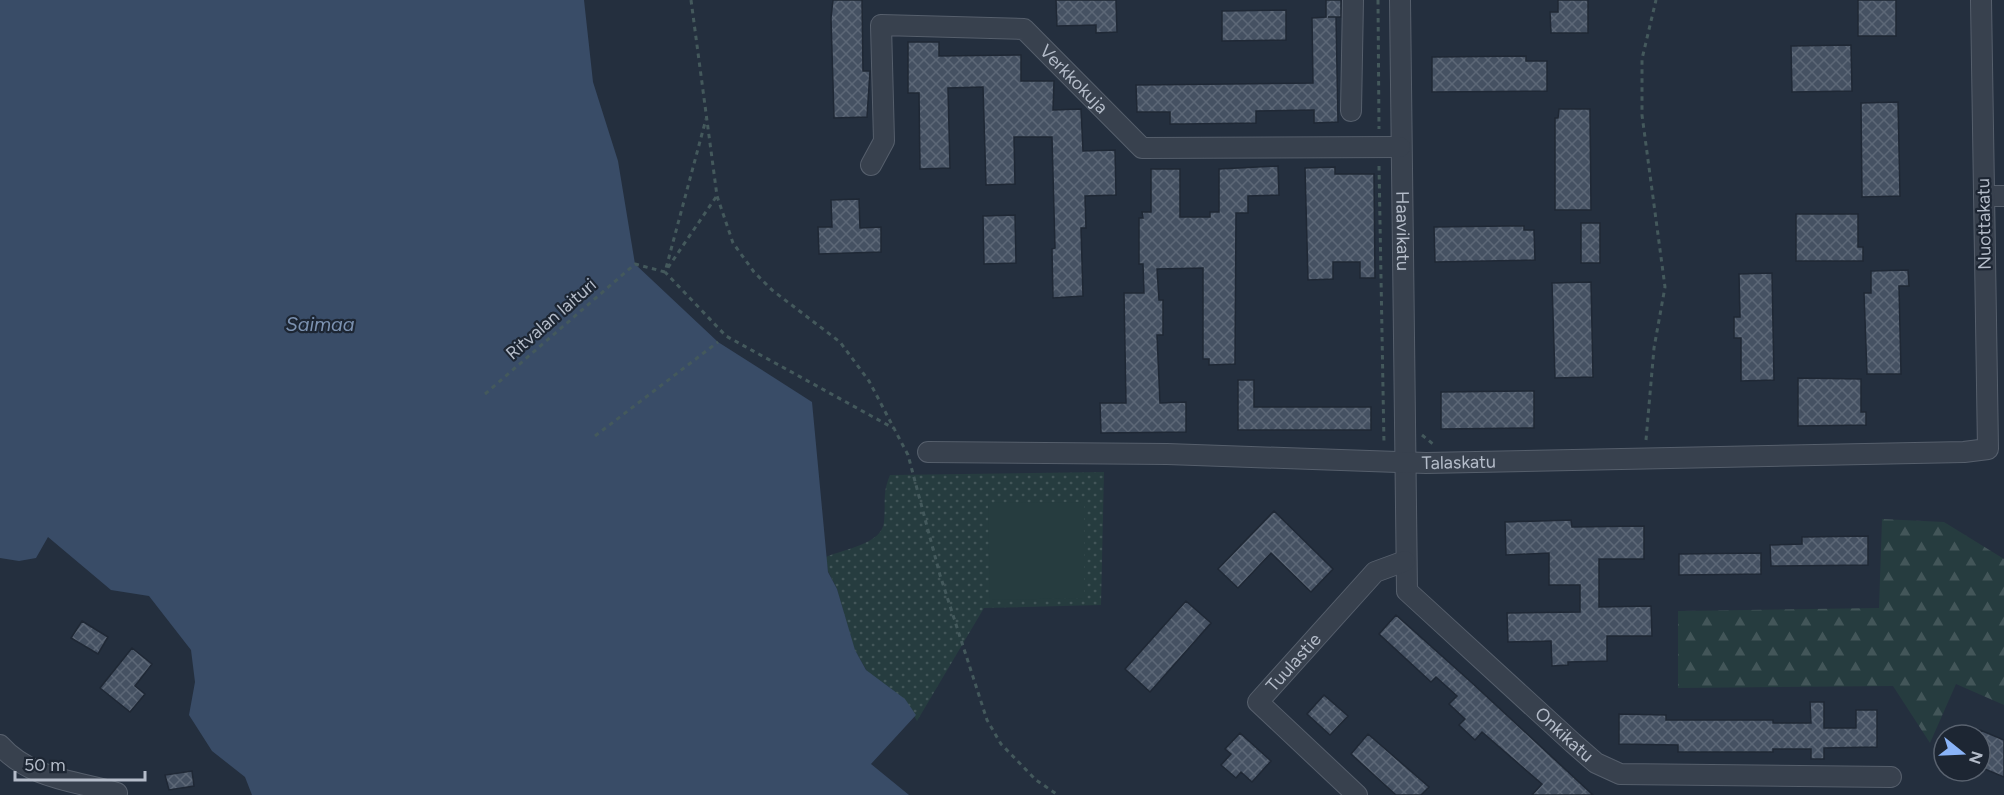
<svg xmlns="http://www.w3.org/2000/svg" width="2004" height="795" font-family="Figtree,sans-serif">
<defs>
<pattern id="grass-dots" width="8" height="8" patternUnits="userSpaceOnUse" patternTransform="scale(1.5)"><rect width="8" height="8" fill="#263c3f"/><path d="M2 2h.1M6 6h.1" fill="none" stroke="#435659" stroke-width="1.8" stroke-linecap="round"/></pattern>
<pattern id="forest-firs" width="22" height="20" patternUnits="userSpaceOnUse" patternTransform="scale(1.5)"><rect width="22" height="20" fill="#263c3f"/><path d="M5 1l3.5 6h-7zM16 11l3.5 6h-7z" fill="#435659"/></pattern>
<pattern id="building-cross-hatch" width="8" height="8" patternUnits="userSpaceOnUse" patternTransform="scale(1.5)"><rect width="8" height="8" fill="#455162"/><path d="M0 0l8 8M0 8l8-8" fill="none" stroke="#5d6877"/></pattern>
</defs>
<rect width="100%" height="100%" fill="#242f3e"/>
<path fill="url(#grass-dots)" d="M1104,472L1101,605L984,608L917,721L904,699L880,684L867,671L854,649L837,589L828,571L826,557C844,549 882,544 884,522C886,502 882,494 890,475Z"/>
<path fill="url(#forest-firs)" d="M1882,519L1944,522L2004,559V705L1956,684L1930,743L1893,686L1678,688V611L1879,608Z"/>
<path fill="#263c3f" d="M1084,502V598L990,600L988,503Z"/>
<path fill="#394c67" d="M0,0H584L593,82L618,161L635,264L718,342L812,402L828,572L837,589L855,650L866,670L905,699L916,715L871,764L909,795H252L245,777L212,751L189,715L195,682L191,650L149,596L111,590L48,537L36,558L19,561L0,558Z"/>
<path fill="url(#building-cross-hatch)" stroke="#1f2835" stroke-width="1.5" d="M833,0H862L863,71H870L867,117L834,118L831,18Z
M1056,0H1116L1117,32L1096,33V25L1057,26Z
M1326,0H1341V17H1328H1336L1338,122L1314,123V110L1256,111V123L1185,124H1170V112H1137L1136,85L1313,83L1312,18L1326,17Z
M1558,0H1588V33H1551L1550,12H1558Z
M1858,0H1896V36H1858Z
M1286,10V40L1222,41V11Z
M908,42H939V56L1021,55V81H1054L1053,110L1081,109L1083,151L1115,150L1116,195L1085,196L1086,228H1081L1083,296L1053,298L1052,249L1055,248L1052,137H1014L1015,184L986,185L983,87L948,88L950,168L920,169L919,93H908Z
M1851,45L1852,91L1792,92L1791,46Z
M1526,56V61H1547V91L1432,92V57Z
M1898,102L1900,196L1862,197L1861,103Z
M1559,109H1590L1591,210H1555V118H1558Z
M1278,166L1279,195L1248,196V213H1236L1235,364L1209,365V359H1203V268L1157,269L1159,300H1163V335H1157L1160,403L1186,402V432L1101,433L1100,403H1126L1124,293H1144L1143,264H1139V218H1143L1142,212H1151V169H1180V217H1210V212H1219V169Z
M1335,167V174H1374L1375,278H1360V262H1333V279L1308,280L1305,168Z
M859,199L860,228L881,227V252L819,254L818,227H832L831,200Z
M1796,214H1858V247H1863V261H1796Z
M1015,215L1016,263L984,264L983,216Z
M1581,223H1600V263H1581Z
M1506,226H1524V230H1534L1535,260L1435,262L1434,227Z
M1908,270L1909,286H1899L1901,374H1867L1864,293H1871V271Z
M1772,273L1774,380L1741,381V338H1734V317H1740L1739,274Z
M1591,282L1593,377L1555,378L1552,283Z
M1798,378L1861,379V412H1866V425L1798,426Z
M1238,380H1254V407H1371V430H1238Z
M1534,391V428L1441,429V392Z
M1274,511L1333,569L1311,592L1271,553L1238,588L1218,569Z
M1571,520L1572,527L1644,526V559H1599V607L1651,606L1652,636H1607V661L1568,662V665L1552,666L1551,641L1508,642L1507,613L1580,612V585H1549V553L1506,555L1505,522Z
M1868,536V565L1771,566L1770,545L1802,544V537Z
M1761,553V574L1679,575V554Z
M1186,601L1211,623L1150,692L1125,669Z
M1396,615L1471,682L1593,795H1532L1542,784L1482,732L1475,740L1459,725L1465,719L1449,704L1457,696L1436,677L1431,682L1379,634Z
M82,621L108,637L98,654L71,638Z
M132,648L152,664L135,686L145,694L130,712L100,688Z
M1324,695L1348,716L1330,735L1307,714Z
M1810,702H1824V728H1856V710H1877V747L1824,748V759H1811V749H1773V752H1678V745L1619,744V714L1666,715V720H1773V723H1811Z
M1980,730L2004,740V777L1980,767Z
M1240,733L1271,761L1252,782L1241,772L1236,778L1221,765L1231,754L1225,749Z
M1368,734L1429,787L1421,795H1396L1351,754Z
M192,771L194,786L169,790L165,775Z"/>
<g fill="none" stroke-linecap="round" stroke-linejoin="round">
<g stroke="#565f6c" stroke-width="22">
<g id="minor">
<path id="s1" d="M1400,0L1407,591L1573,743L1596,763L1620,774L1891,777"/>
<path d="M1351,111L1353,0"/>
<path id="s2" d="M871,165L884,141L881,25L1024,29L1142,148L1400,147"/>
<path d="M1984,196H2004"/>
<path id="s3" d="M928,452L1167,454L1426,463L1964,452L1988,449L1981,0"/>
<path d="M0,745C30,779 76,781 117,793"/>
<path id="s4" d="M1357,795L1258,702L1375,572L1405,561"/>
</g>
</g>
<path stroke="#44595c" stroke-width="3" stroke-dasharray="4.5 4.5" stroke-linecap="butt" d="M691,0L717,196L733,243L754,272L772,290L840,342L869,381L908,455L940,575L987,720L1001,744L1036,780L1058,795
M1378,0L1379,129
M1379,166L1384,444
M716,197L665,272L726,336L895,429
M485,394L635,264L665,272L706,119
M1422,435L1433,444
M595,436L718,342
M1646,440L1654,348L1665,287L1642,115V59L1656,0"/>
<use href="#minor" stroke="#38414e" stroke-width="20"/>
</g>
<g text-anchor="middle" stroke-width="4.5" stroke-linejoin="round" paint-order="stroke">
<g font-size="18" fill="#b4bcc9" stroke="#1d2633">
<text dy="6" stroke="none"><textPath href="#s2" startOffset="357">Verkkokuja</textPath></text>
<text transform="translate(1984 224) rotate(-91)" y="6">Nuottakatu</text>
<text dy="6" stroke="none"><textPath href="#s1" startOffset="231">Haavikatu</textPath></text>
<text transform="translate(551 319) rotate(-41)" y="6">Ritvalan laituri</text>
<text dy="6" stroke="none"><textPath href="#s3" startOffset="531">Talaskatu</textPath></text>
<text dy="6" stroke="none"><textPath href="#s4" startOffset="189">Tuulastie</textPath></text>
<text dy="6" stroke="none"><textPath href="#s1" startOffset="804">Onkikatu</textPath></text>
</g>
<g font-size="20" font-style="italic" fill="#7c92b1" stroke="#1d2633">
<text x="320" y="331">Saimaa</text>
</g>
</g>
<g transform="translate(1962 753) rotate(108)"><circle r="28" fill="#1d2633" stroke="#59626f" stroke-width="1.5"/>
<path d="M0-4.5L10 22L0 15L-10 22Z" fill="#8ab4f8"/>
<text y="-9" font-size="16" font-weight="bold" text-anchor="middle" fill="#b4bcc9">N</text>
</g>
<path d="M15 771v9h130v-9" fill="none" stroke="#b4bcc9" stroke-width="3"/>
<text x="24" y="771" font-size="18" fill="#b4bcc9" stroke="#1d2633" stroke-width="4.5" paint-order="stroke">50 m</text>
</svg>
